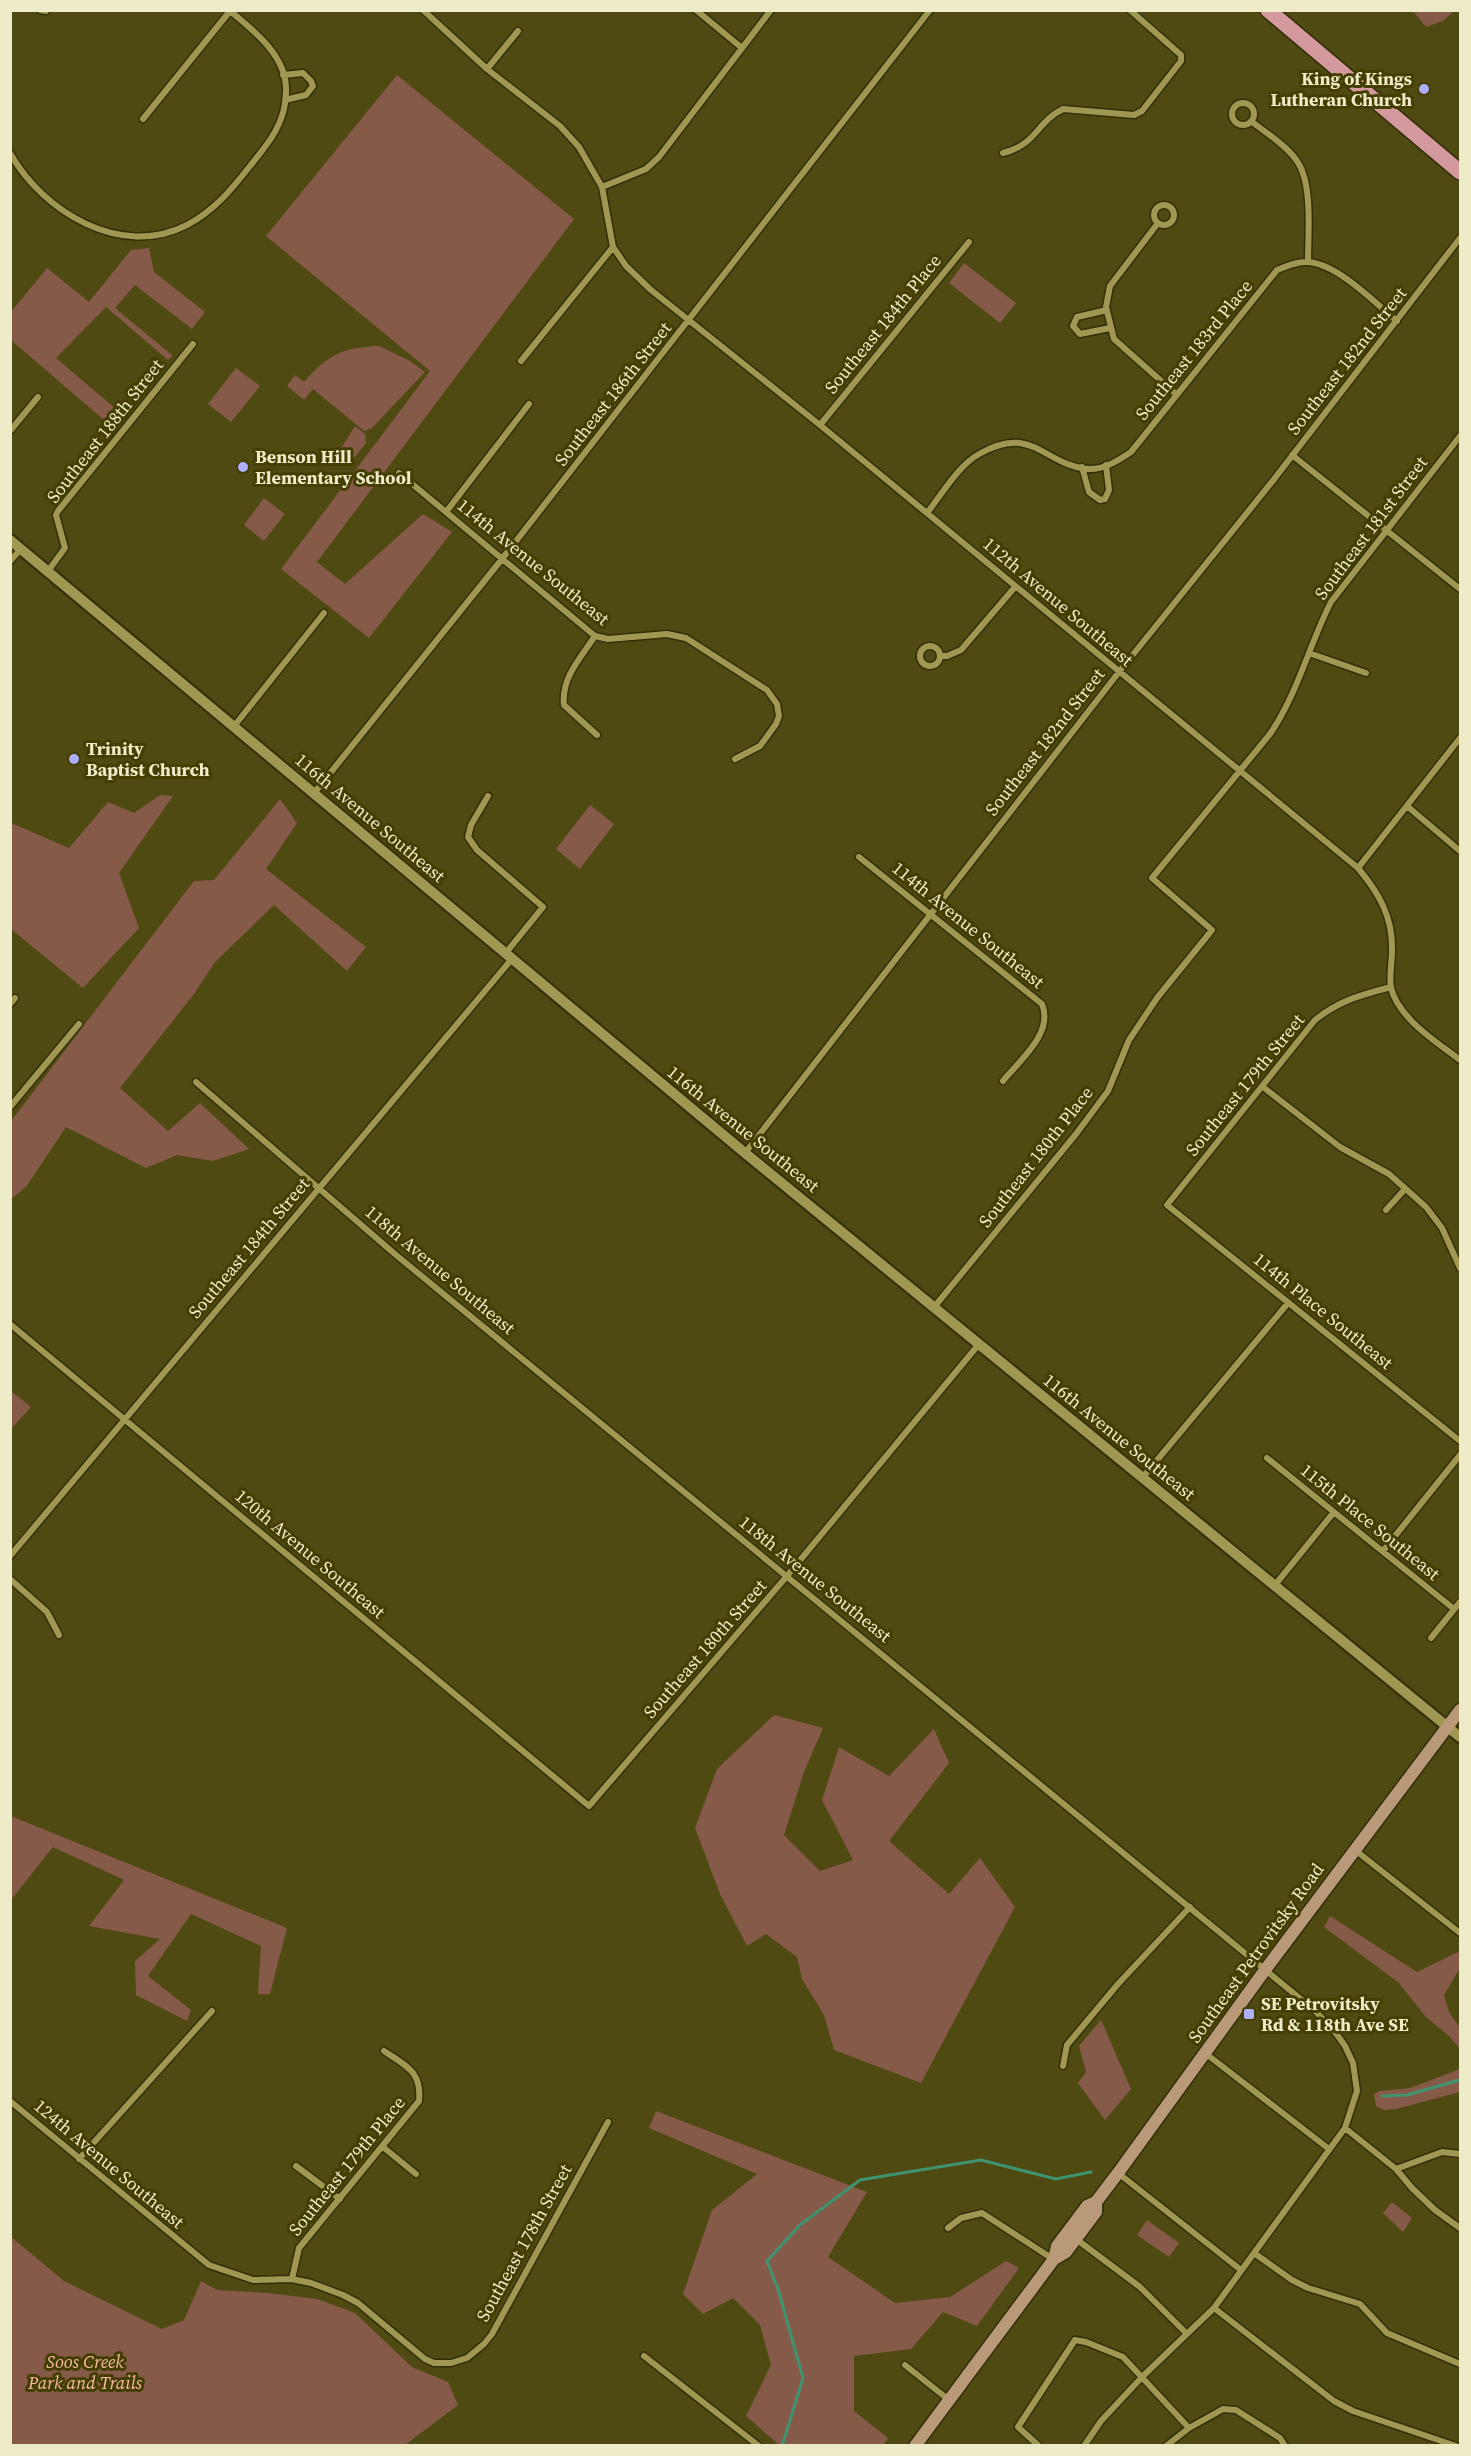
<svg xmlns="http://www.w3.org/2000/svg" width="1471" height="2456" font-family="'Source Serif 4',serif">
<rect width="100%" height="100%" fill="#4f4912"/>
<path fill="#865a49" d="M1413,11H1454L1443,21L1426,27Z
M397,75L574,219L317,562L345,584L423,514L452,532L369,638L281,569L430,371L266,236Z
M149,248L154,272L205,312L192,329L135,285L115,308L173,356L168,360L106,307L56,358L123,415L112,427L11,340V312L47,268L89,302L131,250Z
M964,263L1016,303L1000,323L949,283Z
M379,346L410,361L425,372L372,428L364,431L313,389L304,400L287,386L295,375L304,382C327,355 344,347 379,346Z
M236,368L260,386L231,422L208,404Z
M355,426L365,434L366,443L354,458L341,448Z
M264,498L285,514L264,541L244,525Z
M160,795L173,796L119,873L139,928L83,988L11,929V823L69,848L108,802L134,813Z
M280,799L297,823L266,869L366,947L347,971L274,905L215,962L194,994L120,1088L168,1131L200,1103L249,1149L213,1161L177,1155L146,1168L66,1127L26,1187L11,1199V1121L194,881L214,880Z
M590,805L614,824L580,869L556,849Z
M11,1391L31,1407L11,1429Z
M774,1715L823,1728L804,1772L784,1835L820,1871L853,1860L822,1800L839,1747L889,1776L934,1729L949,1763L889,1841L949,1894L980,1858L1015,1907L921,2083L834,2050L824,2015L802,1979L797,1957L766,1934L747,1946L720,1894L695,1828L717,1769Z
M11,1816L287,1928L270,1994H258L261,1946L191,1914L148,1976L191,2010L187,2021L136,1995L135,1961L160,1939L89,1926L124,1880L53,1847L11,1900Z
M1330,1916L1417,1972L1460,1951V1968L1444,1995L1449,2012L1460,2028V2049L1449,2036L1425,2016L1399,1983L1324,1927Z
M1101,2020L1131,2089L1105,2120L1078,2083L1086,2072L1079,2046Z
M1460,2069V2092L1396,2109L1384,2110L1376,2106L1374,2094L1380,2091L1410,2088Z
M656,2111L867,2192L828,2257L895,2303L950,2297L1006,2261L1019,2268L977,2326L943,2312L911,2349L854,2356V2411L888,2438L883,2445H779L746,2416L771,2365L760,2325L733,2298L703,2314L683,2294L712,2210L757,2174L649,2128Z
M1392,2202L1412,2218L1403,2232L1383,2213Z
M1147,2220L1179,2243L1169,2257L1137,2235Z
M10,2236L64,2281L162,2329L184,2320L201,2281L217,2290L268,2293L317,2299L355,2313L412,2367L448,2382L458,2405L405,2445H11Z"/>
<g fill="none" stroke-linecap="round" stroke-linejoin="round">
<path stroke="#3f936f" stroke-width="3" d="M1382,2096L1407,2095L1460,2080
M782,2446L803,2378L778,2289L767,2261L800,2225L860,2180L981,2160L1056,2179L1091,2172"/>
<g stroke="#332f08" stroke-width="9">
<path id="minor" d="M40,10L46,11
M423,10L487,69L560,126L579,147L602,187L613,247L626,266L651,290L820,425L1358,868C1379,893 1393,917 1392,951C1392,962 1389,977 1391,988C1399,1019 1437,1042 1460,1060
M696,10L742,48
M487,69L518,31
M283,75L303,73L311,81L313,86L306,95L285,100
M1232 114a11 11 0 1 1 22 0a11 11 0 1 1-22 0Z
M143,119L230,11
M1251,121C1266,133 1286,145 1297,161C1313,184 1308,233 1308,262
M10,153C43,212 121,259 187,225C214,211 232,189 250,166C269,143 287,121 286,89C286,55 253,30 229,10
M1003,153C1038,144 1036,122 1063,109L1134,115L1142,111L1181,61V55L1130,10
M602,187L646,169L659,157L771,10
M1154 215a10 10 0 1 1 20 0a10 10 0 1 1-20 0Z
M1158,223L1110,286L1106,307L1114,339L1177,395
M1107,310L1077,317L1073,326L1080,334L1110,328
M521,361L613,247
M820,425L969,242
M10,431L38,397
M1292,455L1460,589
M1082,467L1089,492L1100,500L1105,499L1109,490L1106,465
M399,473L595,636L608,639L667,634L686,638L767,690L777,704L779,716L776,724L760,746L735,759
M446,512L529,404
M927,513C942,494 958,466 979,454C1033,423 1043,465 1088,469C1104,470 1119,460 1131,452L1277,270C1286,266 1298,261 1308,262C1338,264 1375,303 1397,321
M10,561L21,549
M48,571L65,548L56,515L58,511L193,344
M595,636C581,657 561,678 564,705L597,735
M920 656a10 10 0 1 1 20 0a10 10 0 1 1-20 0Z
M1309,653L1366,673
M940,656H947L961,650L1015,587
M235,725L324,613
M315,792L502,559L930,10
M488,796L471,825L468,837L477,850L543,907L505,954
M1407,806L1460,851
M859,857L1042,1004C1054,1033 1020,1060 1003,1081
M1358,868L1460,738
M1391,987C1361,995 1340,1000 1315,1020L1167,1205L1460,1441
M10,1004L15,998
M196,1082L396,1255L1314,2010L1333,2029L1345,2046L1353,2063L1357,2091L1345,2128L1214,2308L1142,2377L1101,2421L1084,2446
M1263,1087L1340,1147L1389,1174L1426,1207L1442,1228L1460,1268
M10,1107L79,1024
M745,1153L1119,672L1271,483L1460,238
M1386,1210L1405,1189
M935,1306L1076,1134L1108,1091L1129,1040L1157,998L1212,930L1152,878L1270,734C1298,693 1309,645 1331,602L1460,436
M10,1324L589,1806L787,1576L979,1344
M1267,1458L1454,1609
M1143,1477L1288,1303
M1383,1551L1460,1455
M10,1556L511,960
M10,1579L47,1612L59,1635
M1275,1585L1334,1512
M1431,1638L1460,1602
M1355,1850L1460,1933
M1205,2053L1329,2149
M1063,2066L1067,2045L1118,1984L1190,1907
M10,2101L209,2265L253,2280L292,2279L311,2283L343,2295L358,2303L425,2359L434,2363H451L467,2358L484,2344L492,2334L608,2122
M1345,2128L1396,2169L1412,2188L1435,2210L1460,2228
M383,2147L416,2174
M79,2159L212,2011
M296,2166L340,2199
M1396,2169L1442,2152L1460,2154
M1118,2173L1241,2270
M948,2228L961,2218L982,2213L1053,2259
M1076,2239L1140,2287L1187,2334
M1254,2253L1292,2280L1308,2288L1360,2304L1387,2333L1460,2364
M292,2279L299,2248L419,2101C422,2071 406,2066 384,2051
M1214,2308L1334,2401L1353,2411L1456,2446
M644,2356L759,2446
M905,2365L949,2400
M1039,2446L1018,2427L1075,2340L1086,2342L1123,2357L1189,2428L1223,2409L1236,2410L1280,2438L1285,2446
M1166,2446L1189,2428"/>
</g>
<g stroke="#332f08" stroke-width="14">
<path id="tertiary" d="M10,540L745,1153L1460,1737"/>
</g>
<g stroke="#332f08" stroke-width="15">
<path id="secondary" d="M1054,2259L1057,2246L1087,2206L1096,2202
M915,2446L1054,2259L1066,2252L1096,2212V2202L1118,2173L1265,1970L1460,1710"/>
</g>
<g stroke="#332f08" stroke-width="18">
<path id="primary" d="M1268,10L1460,172"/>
</g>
<use href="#minor" stroke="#a09852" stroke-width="6"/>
<use href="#tertiary" stroke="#a09852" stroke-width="10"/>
<use href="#secondary" stroke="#ba9979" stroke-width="12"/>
<use href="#primary" stroke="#d4999f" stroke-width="15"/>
</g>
<g fill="#adaffb" stroke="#443e03" stroke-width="2">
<circle cx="1424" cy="89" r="6"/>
<circle cx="243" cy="467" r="6"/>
<circle cx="74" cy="759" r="6"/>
<rect x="1243" y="2008" width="12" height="12" rx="3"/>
</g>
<g text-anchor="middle" stroke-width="6" stroke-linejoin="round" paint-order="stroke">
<g font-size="18" font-weight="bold" fill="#eeebc8" stroke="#443e03" text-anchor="start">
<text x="1412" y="85" text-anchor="end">King of Kings<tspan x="1412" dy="21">Lutheran Church</tspan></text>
<text x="255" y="463">Benson Hill<tspan x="255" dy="21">Elementary School</tspan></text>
<text x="86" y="755">Trinity<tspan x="86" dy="21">Baptist Church</tspan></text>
<text x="1261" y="2010">SE Petrovitsky<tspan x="1261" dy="21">Rd &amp; 118th Ave SE</tspan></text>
</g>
<g font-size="18" fill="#eeebc8" stroke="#443e03">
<text transform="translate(883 324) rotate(-51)" y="6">Southeast 184th Place</text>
<text transform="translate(1194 350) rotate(-51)" y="6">Southeast 183rd Place</text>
<text transform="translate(1347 361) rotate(-52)" y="6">Southeast 182nd Street</text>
<text transform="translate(613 394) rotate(-52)" y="6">Southeast 186th Street</text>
<text transform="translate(105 431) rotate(-52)" y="6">Southeast 188th Street</text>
<text transform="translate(1371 528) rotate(-53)" y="6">Southeast 181st Street</text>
<text transform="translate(533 562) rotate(39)" y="6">114th Avenue Southeast</text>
<text transform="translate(1058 602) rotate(40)" y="6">112th Avenue Southeast</text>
<text transform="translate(1045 742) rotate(-52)" y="6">Southeast 182nd Street</text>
<text transform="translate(370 818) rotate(40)" y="6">116th Avenue Southeast</text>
<text transform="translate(968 925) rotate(39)" y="6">114th Avenue Southeast</text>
<text transform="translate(1245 1085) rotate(-51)" y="6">Southeast 179th Street</text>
<text transform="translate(743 1129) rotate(39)" y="6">116th Avenue Southeast</text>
<text transform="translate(1036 1157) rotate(-52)" y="6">Southeast 180th Place</text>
<text transform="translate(249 1248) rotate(-50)" y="6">Southeast 184th Street</text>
<text transform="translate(440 1270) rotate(40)" y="6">118th Avenue Southeast</text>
<text transform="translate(1323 1311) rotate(39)" y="6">114th Place Southeast</text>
<text transform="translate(1119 1437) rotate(39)" y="6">116th Avenue Southeast</text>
<text transform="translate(1370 1522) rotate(39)" y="6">115th Place Southeast</text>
<text transform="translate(310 1554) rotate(40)" y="6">120th Avenue Southeast</text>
<text transform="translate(815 1579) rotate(39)" y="6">118th Avenue Southeast</text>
<text transform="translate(705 1649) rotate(-49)" y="6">Southeast 180th Street</text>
<text transform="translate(1256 1953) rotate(-54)" y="6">Southeast Petrovitsky Road</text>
<text transform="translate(109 2164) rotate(40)" y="6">124th Avenue Southeast</text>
<text transform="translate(347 2166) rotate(-51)" y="6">Southeast 179th Place</text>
<text transform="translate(524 2243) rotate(-61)" y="6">Southeast 178th Street</text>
</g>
<g font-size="18" font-style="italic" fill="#f7bba3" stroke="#443e03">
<text x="85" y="2368">Soos Creek<tspan x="85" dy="21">Park and Trails</tspan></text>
</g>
</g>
<rect width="1471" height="2456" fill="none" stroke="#eeebc8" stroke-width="24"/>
</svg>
